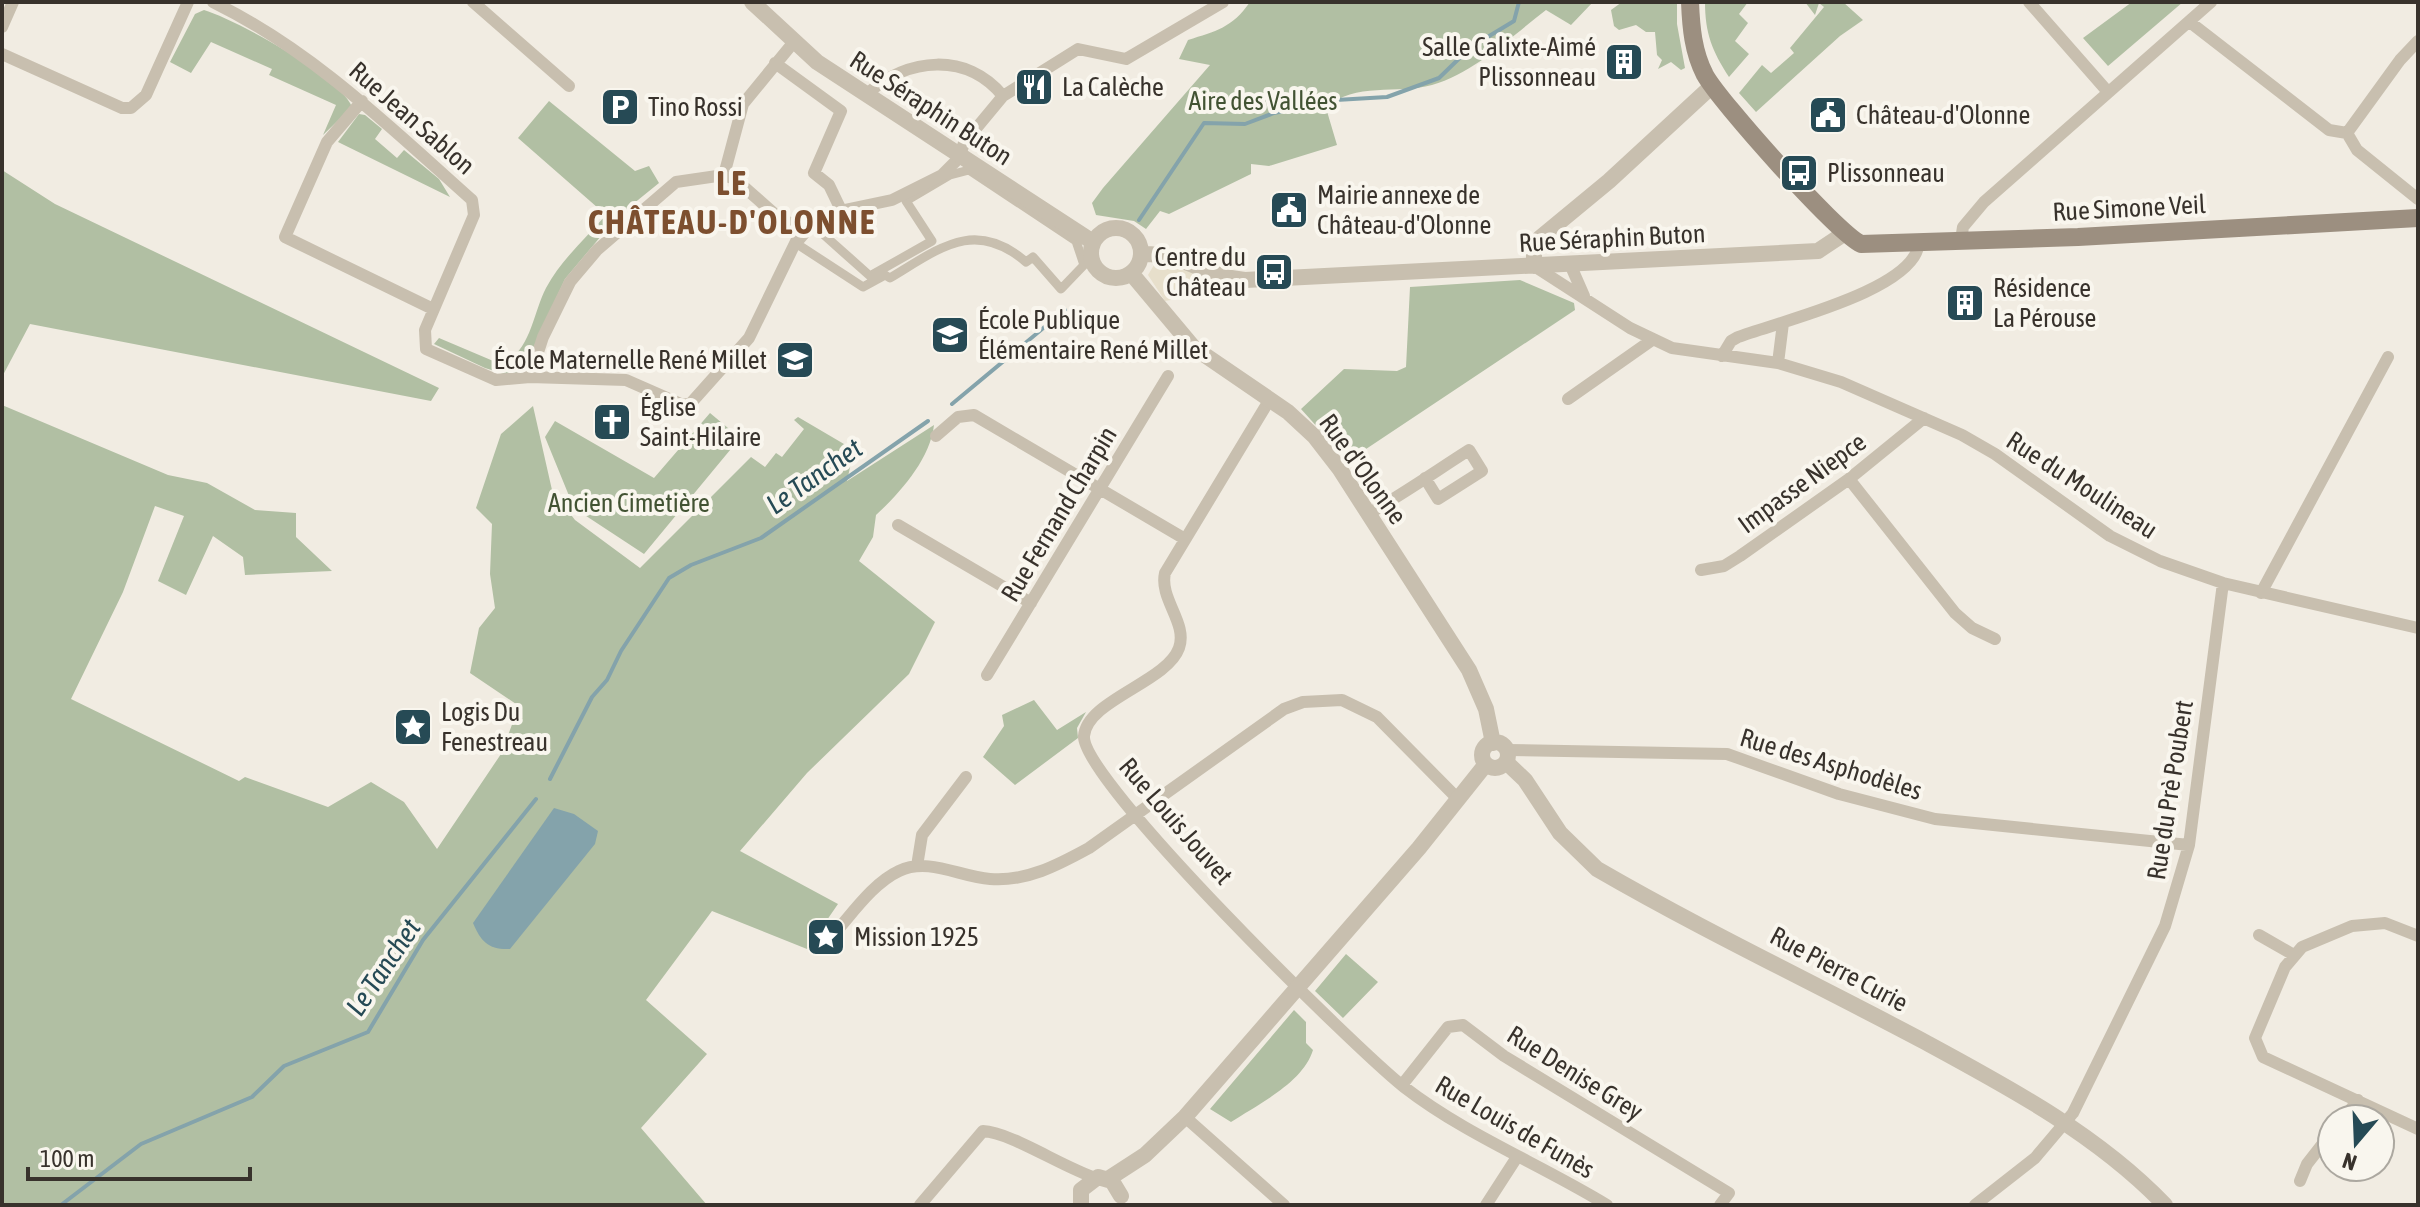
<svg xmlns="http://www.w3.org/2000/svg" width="2420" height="1207" font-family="'Asap Condensed',sans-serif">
<rect width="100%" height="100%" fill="#f1ece2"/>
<path fill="#b1bfa3" d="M1250,2H1593L1571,25L1546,10C1512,36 1474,73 1432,85C1397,95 1355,81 1326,108L1337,145L1269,166L1251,164V174L1169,214L1160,211L1146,229L1134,221L1096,215L1092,203L1103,188L1210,65L1179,59L1188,40C1216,31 1232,28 1250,2Z
M1622,2H1677V24L1685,68L1681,70L1671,62L1658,69L1662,60L1657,55L1655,32H1646L1636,25L1619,30L1614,26L1611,10Z
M1705,2H1748L1739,14L1748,23L1735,41L1749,54L1729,77C1712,51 1705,33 1705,2Z
M1805,2H1843L1863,20L1840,36L1756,112L1739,93L1762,65L1771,73L1794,53L1790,48L1824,7L1819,3L1815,15Z
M2132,2H2183L2108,66L2083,38Z
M204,10C235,19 342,78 352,107L323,135L336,105L269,75L272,69L211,42L191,73L170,62L195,14Z
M549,101L635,171L649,166L659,183L617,217L565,279L524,368L520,373L504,374L485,368L434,344L439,338L498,363C530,358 533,312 546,288C561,260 586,238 606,215L518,138Z
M359,114L365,115L382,129L375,139L397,158L404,150L439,179L450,197L338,142Z
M2,170L55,204L439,388L431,401L30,324L2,377Z
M1520,280L1574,303L1575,310L1348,461L1301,409L1344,369L1397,371L1406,367L1410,287Z
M2,405L168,475L207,483L255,510L296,513V537L332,571L245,575L243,557L213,536L186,595L158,581L184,516L155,506L123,592L71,699L239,781L245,777L328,807L371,782L404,802L437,849L501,754L519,706L470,673L479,628L495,608L490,574L492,524L476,508L501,434L533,406L552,490L575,520L640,568L751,457L765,467L776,453L782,457L804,429L794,420L798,417L861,454L851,463L847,481L934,425C930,459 901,492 876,515L873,537L859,561L935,622L909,674L807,773L740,851L838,904L807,949L712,911L646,1000L707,1054L641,1128L707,1205H2Z
M710,413L740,438L644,554L574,508L545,437L555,421L654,478Z
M1034,700L1057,730L1086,712L1077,728L1078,738L1015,785L983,757L1004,726L1002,715Z
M1346,954L1378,982L1343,1018L1315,991Z
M1294,1010L1306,1022V1043L1313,1050C1303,1083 1258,1104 1231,1122L1210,1109Z"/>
<path fill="#e7dfcb" d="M1169,264L1236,285L1238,292L1174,295L1171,300L1165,301L1148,275L1154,265Z"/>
<path fill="#84a3ab" d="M554,808L574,814L598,831L595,844L510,949C489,950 481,942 473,923Z"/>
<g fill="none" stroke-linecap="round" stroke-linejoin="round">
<path stroke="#84a3ab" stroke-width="4" d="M1139,220L1204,123L1245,124L1274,113L1336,100L1387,97L1439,78L1471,47L1514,21L1519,2
M952,404L1065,310
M550,779L592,697L607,680L621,651L669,578L691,565L761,538L928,421
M61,1205L141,1144L252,1097L284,1066L368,1032L423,940L536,799"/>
<path stroke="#c8bfaf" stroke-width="9" d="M969,170L1076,241L1084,265L1061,289L1033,257L1026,262C975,218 940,248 890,278L885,275L863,287L797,244L809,230L826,222L830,227L824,235L870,276L932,241L906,201L950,175Z"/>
<path stroke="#c8bfaf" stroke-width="12" d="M213,2C313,51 390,127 472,200L474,215L425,330L426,349L496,380L530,377L626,380L683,405L691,403L749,338L802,229L830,213L892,200L942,175L959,158L964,143L1003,96L1078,49L1126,59L1223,2
M473,2L569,86
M2029,2L2108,92
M2191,23L2329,130L2347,133
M2,27L13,2
M2,54L122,108H131L146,95L188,2
M775,63L841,111L814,173L829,185L841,210
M867,94C908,57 967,52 1003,96
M362,101L327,142L285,237L433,309
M2347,133L2400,60L2418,41
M2347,133L2357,150L2418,199
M724,175L743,104L793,43
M1961,240L1963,227L1984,202L2211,2
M1570,264L1584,296
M1534,266L1630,328L1672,348L1778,363L1841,382L1962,435L1995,454L2110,536L2160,561L2223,583L2418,628
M1722,356L1731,341L1738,337C1777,322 1917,290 1919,242
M1778,363L1783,323
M530,377L543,337L570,282L597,250L676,182L724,175L735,179L778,217L802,229
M1270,399L1165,573C1159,599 1188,623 1179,648C1167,682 1087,700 1084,736C1081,780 1357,1050 1404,1087C1466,1135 1540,1164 1607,1205
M1568,399L1652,340
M936,436L958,417L974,415L1185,539
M1849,479L1955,613L1972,628L1995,639
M1368,514C1403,494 1436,471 1469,450L1482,471L1438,499L1425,478
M898,525L1031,603
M1701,570L1724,566L1740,556L1849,479L1924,418
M2261,593L2388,357
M987,675L1168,376
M1507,750L1727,754L1839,794L1935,819L2189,845
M917,866L922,835L966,777
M833,935C852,914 873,883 899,871C929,857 960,877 990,879C1026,882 1058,865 1089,848L1284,709L1303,702L1342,700L1377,717L1458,799
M2259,935L2292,954
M2418,936L2385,923L2352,926L2302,947L2285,967L2255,1038L2263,1057L2418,1129
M1402,1085L1448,1027L1463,1025L1504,1056L1729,1193L1720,1205
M1185,1117L1284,1205
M2343,1119L2358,1100
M2300,1181L2307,1164L2332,1132
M920,1205L983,1131C1010,1132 1064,1168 1096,1178
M1486,1205L1517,1157
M1975,1205L2035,1158L2073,1113L2165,926L2189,845L2223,583"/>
<path stroke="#c8bfaf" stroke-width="16" d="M752,2L817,62L1093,242
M1091 253a25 25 0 1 1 50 0a25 25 0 1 1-50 0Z
M1141,254C1186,253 1202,276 1245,280L1818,251L1845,233
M1534,266V248L1540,238L1609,181L1712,86
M1131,273L1193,347L1288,412L1315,437L1339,468L1469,670L1486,709L1493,743
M1482 755a13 13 0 1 1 26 0a13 13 0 1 1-26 0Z
M1506,762L1525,780L1560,833L1597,869C1704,931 1816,984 1925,1042C2010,1088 2098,1135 2165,1205
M1108,1179L1145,1155L1185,1117L1419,848L1486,764
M1081,1205V1190L1098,1177L1112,1181L1121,1196"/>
<path stroke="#9c8f80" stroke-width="18" d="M1690,2C1691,27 1693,52 1705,75C1720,102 1836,232 1861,244L2078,237L2418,218"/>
</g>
<defs>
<g id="building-square" transform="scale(2)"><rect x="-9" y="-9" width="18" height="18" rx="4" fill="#264a55" stroke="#f9f6ee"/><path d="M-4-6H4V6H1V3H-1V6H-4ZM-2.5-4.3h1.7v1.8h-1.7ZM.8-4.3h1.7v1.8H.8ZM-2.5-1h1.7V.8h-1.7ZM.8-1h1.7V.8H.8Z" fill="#fff"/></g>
<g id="restaurant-square" transform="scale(2)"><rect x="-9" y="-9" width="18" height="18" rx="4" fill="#264a55" stroke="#f9f6ee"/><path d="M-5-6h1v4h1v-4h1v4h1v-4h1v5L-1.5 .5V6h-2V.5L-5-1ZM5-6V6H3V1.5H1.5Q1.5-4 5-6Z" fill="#fff"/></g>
<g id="parking-square" transform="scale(2)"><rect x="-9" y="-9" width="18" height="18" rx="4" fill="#264a55" stroke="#f9f6ee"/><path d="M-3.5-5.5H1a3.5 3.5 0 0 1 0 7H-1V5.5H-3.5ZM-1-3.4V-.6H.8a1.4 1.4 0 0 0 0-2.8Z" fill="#fff"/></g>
<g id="civic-square" transform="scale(2)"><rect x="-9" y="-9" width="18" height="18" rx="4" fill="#264a55" stroke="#f9f6ee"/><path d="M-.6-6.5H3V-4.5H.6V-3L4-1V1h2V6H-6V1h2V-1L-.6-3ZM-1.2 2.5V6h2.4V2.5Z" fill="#fff"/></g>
<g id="bus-square" transform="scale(2)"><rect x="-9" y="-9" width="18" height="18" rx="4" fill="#264a55" stroke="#f9f6ee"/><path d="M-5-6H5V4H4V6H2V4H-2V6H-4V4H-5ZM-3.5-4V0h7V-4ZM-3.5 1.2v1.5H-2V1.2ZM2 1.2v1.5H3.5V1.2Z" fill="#fff"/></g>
<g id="school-square" transform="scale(2)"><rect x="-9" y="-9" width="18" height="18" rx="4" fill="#264a55" stroke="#f9f6ee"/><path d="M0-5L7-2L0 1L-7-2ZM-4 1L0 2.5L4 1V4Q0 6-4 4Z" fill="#fff"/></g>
<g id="church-square" transform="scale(2)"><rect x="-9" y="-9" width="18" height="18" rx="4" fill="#264a55" stroke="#f9f6ee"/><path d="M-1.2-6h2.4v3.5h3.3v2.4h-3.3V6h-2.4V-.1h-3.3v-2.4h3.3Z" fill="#fff"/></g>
<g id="sight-square" transform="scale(2)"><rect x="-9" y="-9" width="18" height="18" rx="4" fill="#264a55" stroke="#f9f6ee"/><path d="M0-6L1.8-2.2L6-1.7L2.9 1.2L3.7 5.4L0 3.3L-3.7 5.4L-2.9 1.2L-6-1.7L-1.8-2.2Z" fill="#fff"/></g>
</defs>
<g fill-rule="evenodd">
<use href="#building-square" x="1624" y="62"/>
<use href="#restaurant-square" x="1034" y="87"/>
<use href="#parking-square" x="620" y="107"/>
<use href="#civic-square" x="1828" y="115"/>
<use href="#bus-square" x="1799" y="173"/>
<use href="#civic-square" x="1289" y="210"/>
<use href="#bus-square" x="1274" y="272"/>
<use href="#building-square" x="1965" y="303"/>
<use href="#school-square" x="950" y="335"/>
<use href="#school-square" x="795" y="360"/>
<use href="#church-square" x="612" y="422"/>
<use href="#sight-square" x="413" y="727"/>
<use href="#sight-square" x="826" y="937"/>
</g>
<g text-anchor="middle" stroke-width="8" stroke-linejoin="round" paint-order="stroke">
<g font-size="26" fill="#38322c" stroke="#f9f6ee" text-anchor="start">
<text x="1596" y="56" text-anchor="end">Salle Calixte-Aimé<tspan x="1596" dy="30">Plissonneau</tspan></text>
<text x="1062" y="96">La Calèche</text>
<text x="648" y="116">Tino Rossi</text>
<text x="1856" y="124">Château-d'Olonne</text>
<text x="1827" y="182">Plissonneau</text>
<text x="1317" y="204">Mairie annexe de<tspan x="1317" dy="30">Château-d'Olonne</tspan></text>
<text x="1246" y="266" text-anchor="end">Centre du<tspan x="1246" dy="30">Château</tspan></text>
<text x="1993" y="297">Résidence<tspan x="1993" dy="30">La Pérouse</tspan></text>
<text x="978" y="329">École Publique<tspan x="978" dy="30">Élémentaire René Millet</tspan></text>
<text x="767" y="369" text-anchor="end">École Maternelle René Millet</text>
<text x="640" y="416">Église<tspan x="640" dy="30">Saint-Hilaire</tspan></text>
<text x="441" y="721">Logis Du<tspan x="441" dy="30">Fenestreau</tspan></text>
<text x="854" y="946">Mission 1925</text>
</g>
<g font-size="26" fill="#425333" stroke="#f9f6ee">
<text x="1263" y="110">Aire des Vallées</text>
<text x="629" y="512">Ancien Cimetière</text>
</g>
<g font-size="26" fill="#38322c" stroke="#f9f6ee">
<text transform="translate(931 108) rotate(33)" y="9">Rue Séraphin Buton</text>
<text transform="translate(412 118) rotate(41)" y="9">Rue Jean Sablon</text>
<text transform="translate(2129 208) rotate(-3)" y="9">Rue Simone Veil</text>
<text transform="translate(1612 238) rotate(-3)" y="9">Rue Séraphin Buton</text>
<text transform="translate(1363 469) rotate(54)" y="9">Rue d'Olonne</text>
<text transform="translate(1802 483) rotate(-36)" y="9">Impasse Niepce</text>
<text transform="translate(2082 485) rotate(33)" y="9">Rue du Moulineau</text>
<text transform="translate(1059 514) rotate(-59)" y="9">Rue Fernand Charpin</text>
<text transform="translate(1831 764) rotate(17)" y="9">Rue des Asphodèles</text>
<text transform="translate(2170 790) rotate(-81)" y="9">Rue du Prè Poubert</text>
<text transform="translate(1176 821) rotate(49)" y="9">Rue Louis Jouvet</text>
<text transform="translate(1839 969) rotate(28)" y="9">Rue Pierre Curie</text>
<text transform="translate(1575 1073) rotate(32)" y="9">Rue Denise Grey</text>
<text transform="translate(1515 1127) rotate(30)" y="9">Rue Louis de Funès</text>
</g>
<g font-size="28" font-style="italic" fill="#264a55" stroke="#f9f6ee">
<text transform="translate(814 476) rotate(-35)" y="10">Le Tanchet</text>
<text transform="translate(383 967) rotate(-56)" y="10">Le Tanchet</text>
</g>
<g font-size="34" font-weight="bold" letter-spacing="2" fill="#7d4f2f" stroke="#f9f6ee">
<text x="732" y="195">LE<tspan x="732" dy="39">CHÂTEAU-D'OLONNE</tspan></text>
</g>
</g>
<rect width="2420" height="1207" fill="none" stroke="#38322c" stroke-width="8"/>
<g transform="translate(2356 1143) rotate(199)"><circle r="38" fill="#f9f6ee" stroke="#aca8a0" stroke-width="2"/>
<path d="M0-6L14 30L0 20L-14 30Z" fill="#264a55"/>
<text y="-12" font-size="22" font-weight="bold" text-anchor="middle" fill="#38322c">N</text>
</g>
<path d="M28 1167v12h222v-12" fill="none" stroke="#38322c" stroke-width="4"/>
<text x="40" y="1167" font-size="24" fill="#38322c" stroke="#f9f6ee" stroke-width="6" paint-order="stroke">100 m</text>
</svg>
